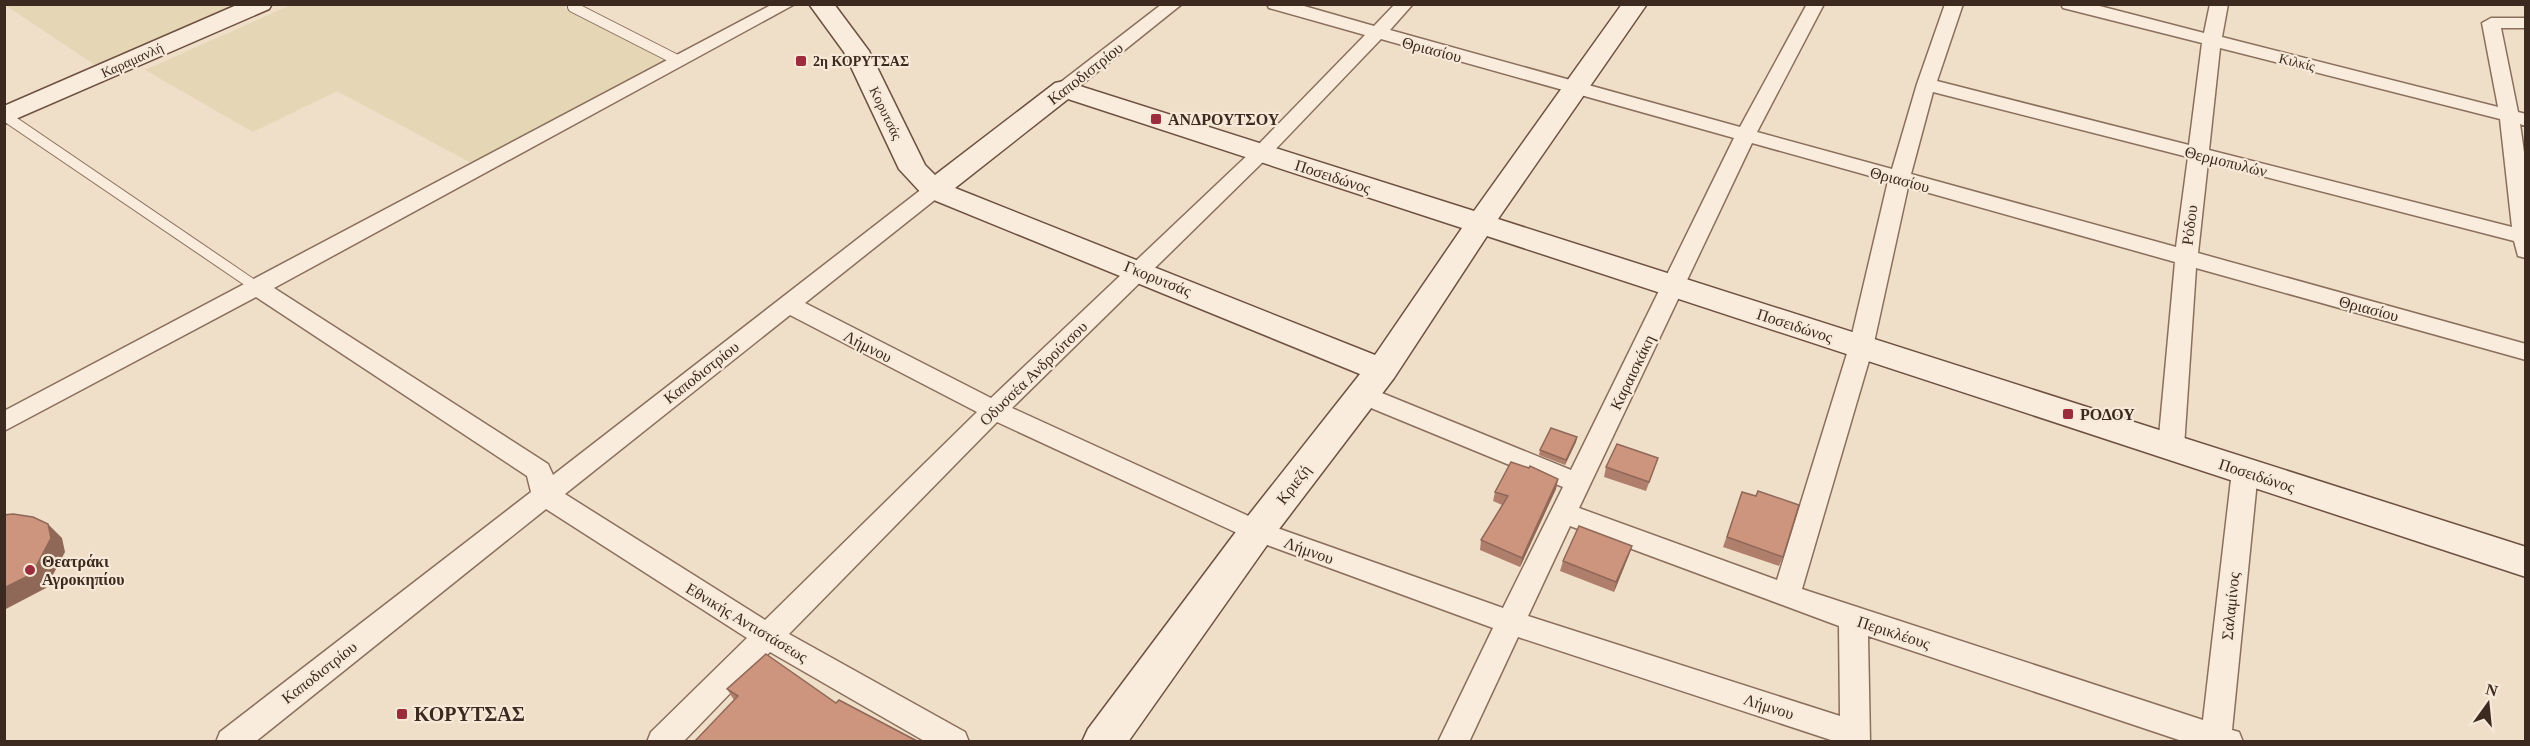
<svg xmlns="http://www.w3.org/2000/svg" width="2530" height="746" font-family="'Times New Roman',serif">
<rect width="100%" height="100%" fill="#efdec8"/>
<path fill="#e5d6b5" d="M293,4L568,5L564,8L671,64L477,166L337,91L253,132L145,70Z
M5,5H4H243L98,67Z"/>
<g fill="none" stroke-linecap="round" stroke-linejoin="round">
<g stroke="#8b6f5d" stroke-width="12">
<path id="lane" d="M573,7L679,61
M5,116L258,288"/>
</g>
<g stroke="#8b6f5d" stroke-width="3">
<path id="street" d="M773,4H795L274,288L548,464L553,475L927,185H941L944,190L941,195L805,303L991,398L1254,149L1365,35L1269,8L1267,4H1297L1374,26L1395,4H1413L1390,30L1740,127L1807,4H1824L1757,132L1892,169L1917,84L1945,4H1963L1937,81L2189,145L2202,43L2063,8L2061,4H2092L2204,33L2210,4H2228L2222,37L2498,107L2482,23L2491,18H2526V28H2501L2518,112L2526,114V126L2520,124L2526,166V258L2518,256L2514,241L2208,162L2198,253L2526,344V360L2196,268L2184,447L2180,454L2171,456L2162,454L2158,447L2175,262L1908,187L1873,347L1802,589L2203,720L2232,471L2236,464L2245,461L2254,464L2258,471L2232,730L2239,732L2243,742H2185L1868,636L1870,742H1837L1518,637L1469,742H1438L1493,628L1248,538L997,422L789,634L965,732L969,742H926L770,652L683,742H647L651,732L747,638L546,509L255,742H216L220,732L531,492L527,476L256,297L4,431V411ZM1381,39L1734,138L1571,470L1372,389L1363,386L1354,389L1351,395L1354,401L1563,487L1503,608L1266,524L1012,408L1268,157ZM2220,48L2500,119L2512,227L2209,150ZM1933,92L2188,157L2176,247L1911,174ZM1752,143L1888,181L1849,347L1777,580L1579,508ZM790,315L977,412L765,620L565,494ZM1570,526L1839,626L1840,716L1528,616Z
M1162,4H1182L1071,93H1057L1054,89L1057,85Z"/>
</g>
<g stroke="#6d5040" stroke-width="3">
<path id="secondary" d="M239,4H272L269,9L4,124V106Z
M809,4H834L869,51L925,165L935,175L1055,83L1064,81L1474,211L1622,4H1647L1498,219L2526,547V577L1487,236L1394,378L1270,541L1128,742H1082L1088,729L1244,521L1360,374L924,196L899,169L844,52ZM1068,99L1462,228L1375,355L955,188Z"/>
</g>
<use href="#lane" stroke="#f9ecdc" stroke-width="10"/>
<use href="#street" fill="#f9ecdc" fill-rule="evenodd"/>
<use href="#secondary" fill="#f9ecdc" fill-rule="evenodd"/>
</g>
<path fill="#b07f6c" d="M1577,437L1576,442L1565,465L1539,455L1540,450Z
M1606,467H1655L1646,491L1604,477Z
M1558,479L1556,489L1520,567L1480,550L1481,540L1502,505L1493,501L1495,492Z
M1742,492L1783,557L1779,566L1723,547Z
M1632,546L1629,555L1614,592L1560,571L1563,561Z
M727,689L836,703L917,741L734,700Z"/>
<path fill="#906858" d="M1577,437L1576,442L1565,465L1566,460Z
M1558,479L1556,489L1520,567L1522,558Z
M48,524L62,538L65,552L46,588L4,610V588Z
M1632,546L1629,555L1614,592L1616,582Z"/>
<path fill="#cd947e" stroke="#906858" stroke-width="1.5" d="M1551,428L1577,437L1566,460L1540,450Z
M1617,444L1658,458L1649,482L1606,467Z
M1511,462L1529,468L1530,466L1558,479L1522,558L1481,540L1508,496L1495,492Z
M1758,491L1799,505L1783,557L1727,537L1742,492L1756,496Z
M13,514L33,517L48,524L51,538L32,574L4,588V515Z
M1579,526L1632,546L1616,582L1563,561Z
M766,654L836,703L839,700L917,741H695L738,696L727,689Z"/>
<g fill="#9a2c3c" stroke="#f6e9d8" stroke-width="2">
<rect x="795" y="55" width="12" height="12" rx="3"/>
<rect x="1150" y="113" width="12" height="12" rx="3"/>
<rect x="2062" y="408" width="12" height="12" rx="3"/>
<circle cx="30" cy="570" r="6"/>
<rect x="396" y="708" width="12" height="12" rx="3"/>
</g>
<g text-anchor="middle" stroke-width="4.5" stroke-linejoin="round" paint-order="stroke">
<g font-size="14" fill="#3c2a20" stroke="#f6e9d8">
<text transform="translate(132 60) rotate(-24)" y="5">Καραμανλή</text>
<text transform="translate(2297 62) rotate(14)" y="5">Κιλκίς</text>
<text transform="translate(886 113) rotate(64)" y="5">Κορυτσάς</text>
</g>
<g font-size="14" font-weight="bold" fill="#3c2a20" stroke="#f6e9d8" text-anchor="start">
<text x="813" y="66">2η ΚΟΡΥΤΣΑΣ</text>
</g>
<g font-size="16" fill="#3c2a20" stroke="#f6e9d8">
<text transform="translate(1432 49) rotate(15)" y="6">Θριασίου</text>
<text transform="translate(1085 73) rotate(-38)" y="6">Καποδιστρίου</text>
<text transform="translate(2226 161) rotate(14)" y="6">Θερμοπυλών</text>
<text transform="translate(1333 176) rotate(18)" y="6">Ποσειδώνος</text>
<text transform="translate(1900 179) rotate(15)" y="6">Θριασίου</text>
<text transform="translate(2189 225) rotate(-83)" y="6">Ρόδου</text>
<text transform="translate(1158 278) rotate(22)" y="6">Γκορυτσάς</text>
<text transform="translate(2369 308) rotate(15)" y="6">Θριασίου</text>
<text transform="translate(1795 325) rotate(18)" y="6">Ποσειδώνος</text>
<text transform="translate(868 346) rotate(27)" y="6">Λήμνου</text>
<text transform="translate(701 372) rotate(-38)" y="6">Καποδιστρίου</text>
<text transform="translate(1632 372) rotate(-64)" y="6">Καραισκάκη</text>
<text transform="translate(1033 373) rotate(-44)" y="6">Οδυσσέα Ανδρούτσου</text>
<text transform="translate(2257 475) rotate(18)" y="6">Ποσειδώνος</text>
<text transform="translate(1293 484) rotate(-52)" y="6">Κριεζή</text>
<text transform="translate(1309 550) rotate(20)" y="6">Λήμνου</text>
<text transform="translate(2230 606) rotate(-84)" y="6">Σαλαμίνος</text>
<text transform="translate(747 622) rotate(31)" y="6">Εθνικής Αντιστάσεως</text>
<text transform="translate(1894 632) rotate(18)" y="6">Περικλέους</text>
<text transform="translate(319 672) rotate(-38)" y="6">Καποδιστρίου</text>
<text transform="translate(1769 706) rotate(18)" y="6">Λήμνου</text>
</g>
<g font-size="16" font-weight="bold" fill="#3c2a20" stroke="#f6e9d8" text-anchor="start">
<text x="1168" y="125">ΑΝΔΡΟΥΤΣΟΥ</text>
<text x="2080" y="420">ΡΟΔΟΥ</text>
<text x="42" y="567">Θεατράκι<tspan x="42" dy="18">Αγροκηπίου</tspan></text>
</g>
<g font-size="20" font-weight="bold" fill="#3c2a20" stroke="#f6e9d8" text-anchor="start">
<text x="414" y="721">ΚΟΡΥΤΣΑΣ</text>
</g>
</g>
<rect width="2530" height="746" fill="none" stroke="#3c2a20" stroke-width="12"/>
<g transform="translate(2488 704) rotate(15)" stroke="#f6e9d8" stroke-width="4.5" paint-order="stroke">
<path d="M0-4.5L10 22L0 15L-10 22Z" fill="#3c2a20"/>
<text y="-9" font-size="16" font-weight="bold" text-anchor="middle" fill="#3c2a20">N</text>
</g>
</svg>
